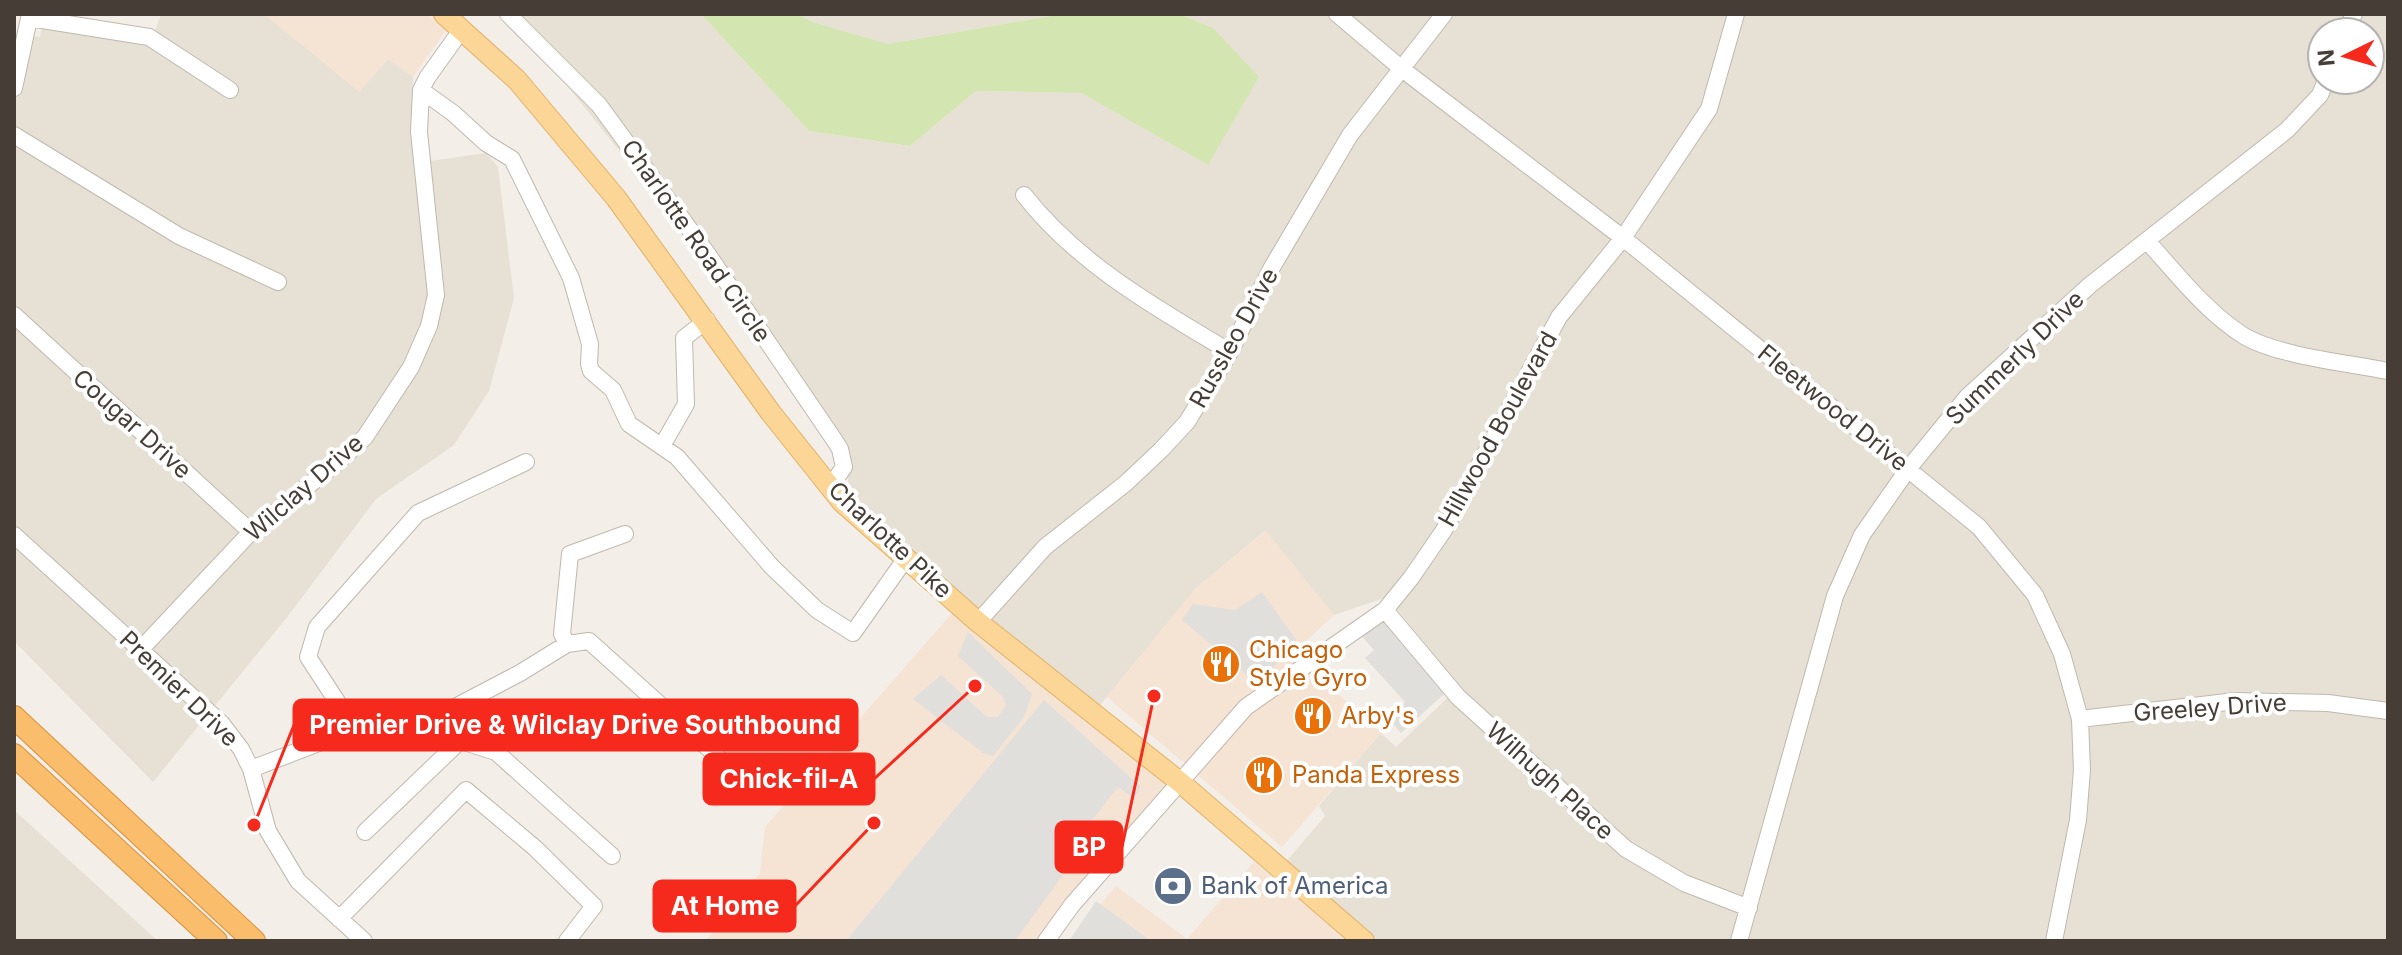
<svg xmlns="http://www.w3.org/2000/svg" width="2402" height="955" font-family="Inter,sans-serif">
<rect width="100%" height="100%" fill="#f3eee7"/>
<path fill="#e7e0d5" fill-rule="evenodd" d="M161,14H264L359,91L388,59L413,77L412,104L417,163L486,153L498,167L514,298L489,391L454,445L376,499L288,616L153,782L14,641V34L40,37L42,26L150,46Z
M506,14H701L809,131L910,146L976,91L1081,93L1208,165L1213,28L1180,14H2388V941H1375L1284,864L1325,816L1319,806L1381,733L1396,747L1460,686L1387,597L1334,615L1265,531L1196,588L1097,709L992,623L848,498V473L698,249L553,68ZM2322,32H2370V80H2322Z
M798,14H1062L888,44L813,22Z
M14,810L158,941H14Z"/>
<path fill="#f5e3d3" d="M264,14H426L446,30L413,77L388,59L359,92Z
M1266,531L1334,615L1293,653L1381,733L1282,847L1107,697L1196,588Z
M954,611L1169,785L1039,941H706L760,873L765,827Z
M1254,862L1348,941H1070L1116,886L1187,939Z"/>
<path fill="#d3e6b1" d="M701,14H798L813,22L888,44L1062,14H1180L1213,28L1259,77L1208,165L1081,93L976,91L910,146L809,131Z"/>
<path fill="#e1dfdc" d="M1262,592L1297,641L1258,684L1182,620L1193,604L1235,610Z
M1385,610L1453,686L1401,733L1388,718L1405,702L1365,658L1374,650L1359,633Z
M968,632L1032,694L1024,717L993,756L983,753L913,699L941,675L987,717H998L1006,705L1003,697L958,656Z
M1044,700L1141,787L1134,798L1118,787L1088,825L1093,833L1015,941H846Z
M1096,901L1151,941H1069Z"/>
<g fill="none" stroke-linecap="round" stroke-linejoin="round">
<g stroke="#c1b8ad" stroke-width="18">
<path id="minor" d="M508,14L599,105L709,256L835,441L840,449L844,467L830,487
M1337,14L1402,69L1623,238L1979,527L2035,595L2062,654L2080,719L2082,770L2078,820L2054,941
M30,18L149,37L230,90
M2346,32L2354,14
M14,88L30,14
M421,90L453,113L486,143L512,159L571,278L590,344L589,364L591,371L613,390L629,424L677,457L772,567L817,610L853,633L906,558
M14,135L179,236L278,282
M1024,195C1078,264 1156,308 1230,352
M2147,241C2178,275 2205,311 2244,336C2278,356 2348,363 2388,371
M14,315L251,532
M662,446L686,404L684,338L707,320
M14,535L222,724L241,749L251,769L268,831L298,881L364,941
M1385,610L1458,697L1626,849L1684,883L1749,908
M978,622L1045,547L1126,483L1161,450L1187,422L1230,352L1271,269L1350,135L1444,14
M567,644L562,634L570,554L625,534
M140,650L251,532L340,460L365,437L411,367L429,326L436,295L419,132L421,90L427,78L462,29
M2080,719L2236,701L2328,703L2388,711
M417,727L496,752L612,856
M355,729L308,657L317,627L418,513L526,462
M251,769L355,729L397,723L417,727L520,673L567,644L589,641L717,756
M365,832L460,741
M339,919L466,790L535,848L594,906L567,941
M1046,941L1072,905L1246,707L1385,610L1411,578L1444,530L1559,317L1623,238L1709,109L1736,14
M1739,941L1835,596L1862,535L1908,469L1967,397L2090,285L2287,130L2320,95L2326,80"/>
</g>
<g stroke="#e1b167" stroke-width="22">
<path id="major" d="M444,14L517,80L616,198L771,413L842,502L978,622L1181,783L1364,941"/>
</g>
<g stroke="#da903b" stroke-width="24">
<path id="highway" d="M14,717L254,941
M14,755L216,941"/>
</g>
<use href="#minor" stroke="#fff" stroke-width="16"/>
<use href="#major" stroke="#fcd697" stroke-width="20"/>
<use href="#highway" stroke="#fabd6b" stroke-width="22"/>
</g>
<defs>
<g id="restaurant-disc" transform="scale(2)"><circle r="9.5" fill="#e8710a" stroke="#fff"/><path d="M-5-6h1v4h1v-4h1v4h1v-4h1v5L-1.5 .5V6h-2V.5L-5-1ZM5-6V6H3V1.5H1.5Q1.5-4 5-6Z" fill="#fff"/></g>
<g id="bank-disc" transform="scale(2)"><circle r="9.5" fill="#5c6f8a" stroke="#fff"/><path d="M-6-4H6V4H-6ZM0-2.3a2.3 2.3 0 1 0 0 4.6a2.3 2.3 0 1 0 0-4.6Z" fill="#fff"/></g>
</defs>
<g fill-rule="evenodd">
<use href="#restaurant-disc" x="1221" y="664"/>
<use href="#restaurant-disc" x="1313" y="716"/>
<use href="#restaurant-disc" x="1264" y="775"/>
<use href="#bank-disc" x="1173" y="886"/>
</g>
<g text-anchor="middle" stroke-width="8" stroke-linejoin="round" paint-order="stroke">
<g font-size="24" fill="#463e36" stroke="#fff">
<text transform="translate(696 241) rotate(55)" y="8">Charlotte Road Circle</text>
<text transform="translate(1234 338) rotate(-61)" y="8">Russleo Drive</text>
<text transform="translate(2015 358) rotate(-44)" y="8">Summerly Drive</text>
<text transform="translate(1833 408) rotate(39)" y="8">Fleetwood Drive</text>
<text transform="translate(132 424) rotate(42)" y="8">Cougar Drive</text>
<text transform="translate(1498 429) rotate(-61)" y="8">Hillwood Boulevard</text>
<text transform="translate(304 488) rotate(-41)" y="8">Wilclay Drive</text>
<text transform="translate(890 540) rotate(43)" y="8">Charlotte Pike</text>
<text transform="translate(179 689) rotate(44)" y="8">Premier Drive</text>
<text transform="translate(2210 708) rotate(-4)" y="8">Greeley Drive</text>
<text transform="translate(1550 781) rotate(42)" y="8">Wilhugh Place</text>
</g>
<g font-size="24" fill="#c56008" stroke="#fff" text-anchor="start">
<text x="1249" y="658">Chicago<tspan x="1249" dy="28">Style Gyro</tspan></text>
<text x="1341" y="724">Arby's</text>
<text x="1292" y="783">Panda Express</text>
</g>
<g font-size="24" fill="#4e5e75" stroke="#fff" text-anchor="start">
<text x="1201" y="894">Bank of America</text>
</g>
</g>
<path fill="none" stroke="#f5291c" stroke-width="3" d="M254 825L294 725M975 686L874 779M1154 696L1122 847M874 823L795 906"/>
<g fill="#f5291c" stroke="#fff" stroke-width="3">
<circle cx="254" cy="825" r="8"/>
<circle cx="975" cy="686" r="8"/>
<circle cx="1154" cy="696" r="8"/>
<circle cx="874" cy="823" r="8"/>
</g>
<g fill="#f5291c" stroke="#f5291c" stroke-width="3">
<rect x="294" y="700" width="563" height="50" rx="8"/>
<rect x="704" y="754" width="170" height="50" rx="8"/>
<rect x="1056" y="822" width="66" height="50" rx="8"/>
<rect x="654" y="881" width="141" height="50" rx="8"/>
</g>
<g font-size="26" text-anchor="middle" font-weight="bold" fill="#fff">
<text x="575" y="734">Premier Drive &amp; Wilclay Drive Southbound</text>
<text x="789" y="788">Chick-fil-A</text>
<text x="1089" y="856">BP</text>
<text x="725" y="915">At Home</text>
</g>
<rect width="2402" height="955" fill="none" stroke="#463e36" stroke-width="32"/>
<g transform="translate(2346 56) rotate(265)"><circle r="38" fill="#ffffff" stroke="#b5b2af" stroke-width="2"/>
<path d="M0-6L14 30L0 20L-14 30Z" fill="#f5291c"/>
<text y="-12" font-size="22" font-weight="bold" text-anchor="middle" fill="#463e36">N</text>
</g>
</svg>
